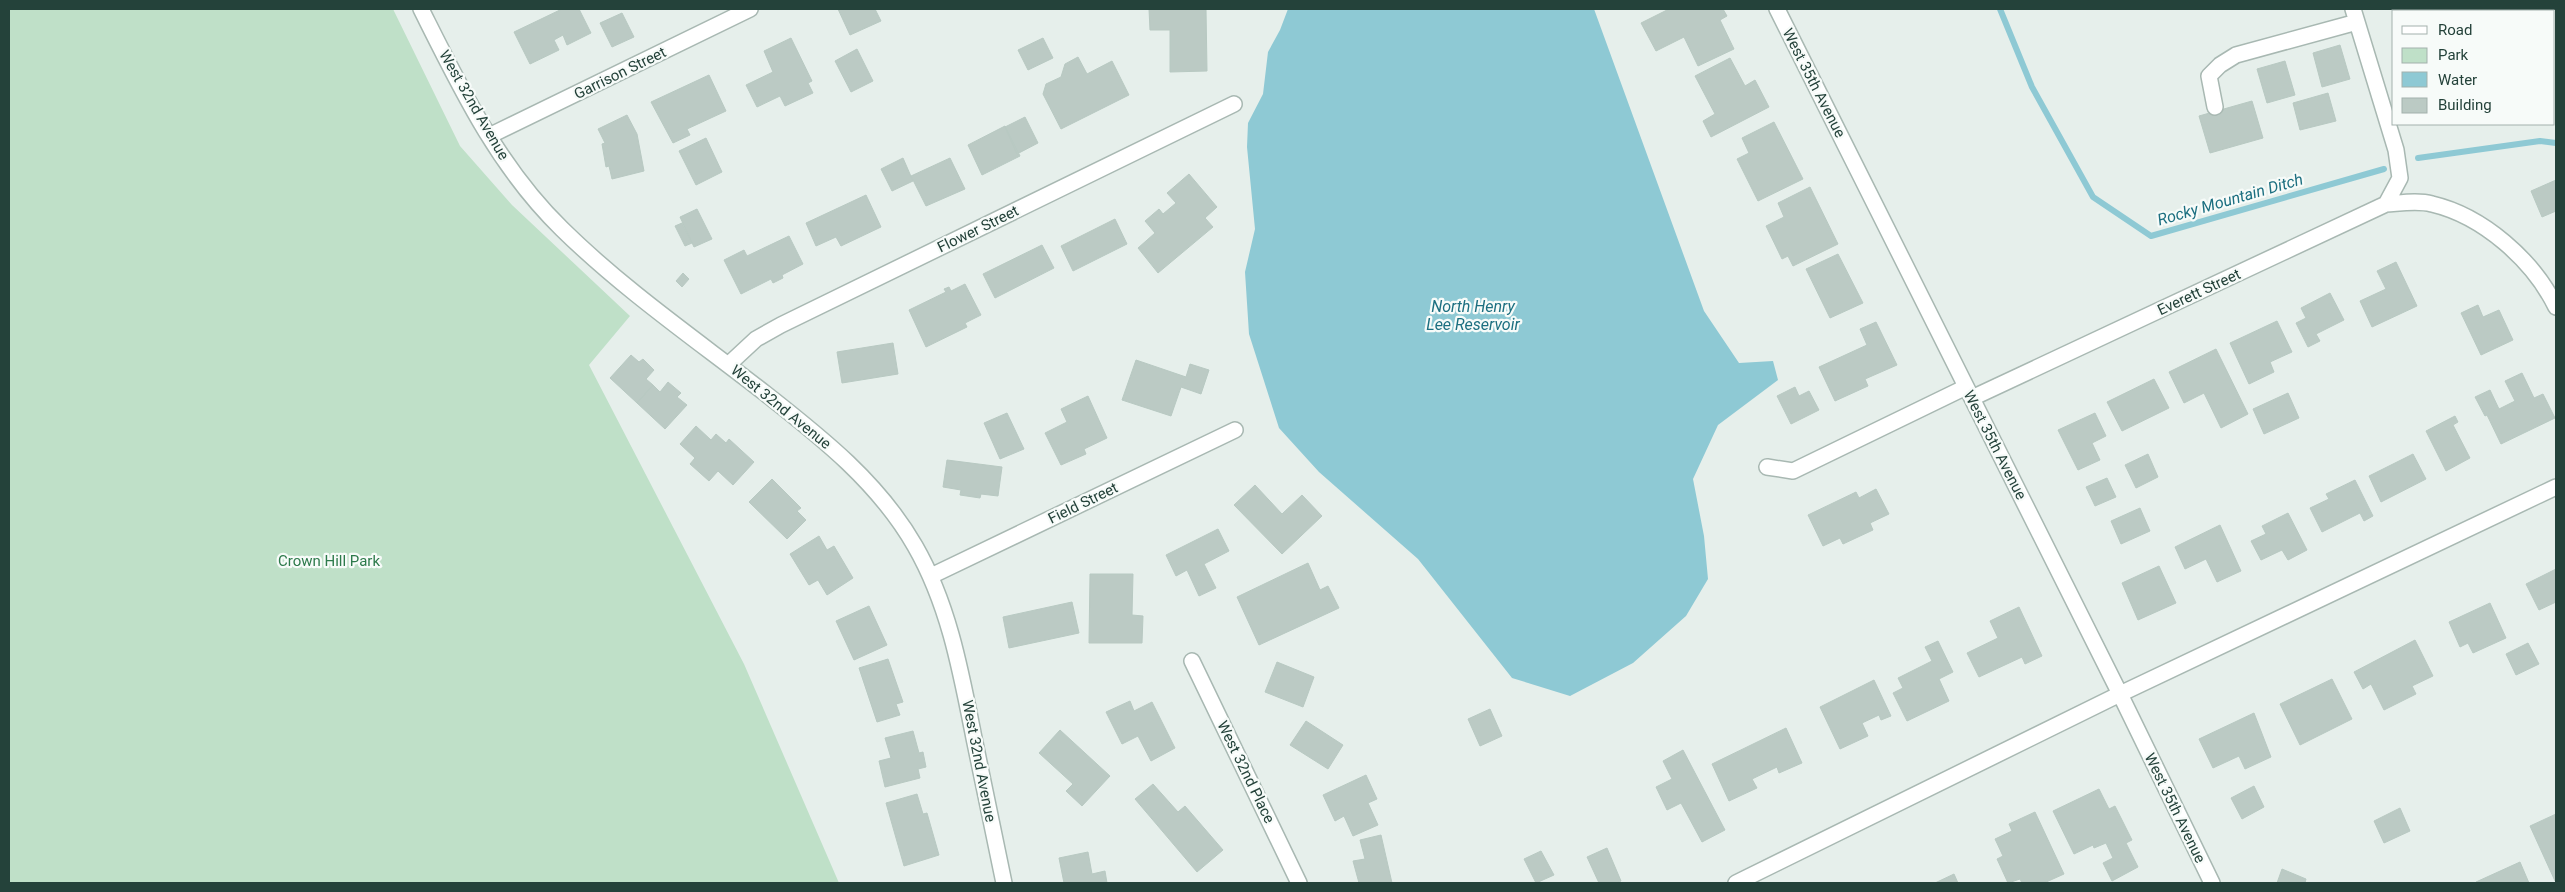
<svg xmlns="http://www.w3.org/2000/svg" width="2565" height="892" font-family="Roboto,sans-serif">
<rect width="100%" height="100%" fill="#e6efeb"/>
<path fill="#bfe0c8" d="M9,9H393L460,146L512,205L630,316L589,365L744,664L839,883H9Z"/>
<path fill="#8ec9d4" d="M1288,9H1594L1704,311L1739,363L1773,361L1778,380L1718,425L1693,479L1704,536L1708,579L1686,616L1633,663L1570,696L1512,678L1418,559L1319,472L1279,428L1249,334L1245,272L1255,229L1247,147L1248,123L1263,94L1268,52L1280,30Z"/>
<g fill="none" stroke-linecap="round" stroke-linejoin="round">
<path stroke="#8ec9d4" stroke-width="6" d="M2000,9L2032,87L2093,197L2151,236L2384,169
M2418,158L2540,141L2556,143"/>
</g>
<path fill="#bbcac4" stroke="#b8c9c2" d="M562,9H579L591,33L567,45L563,35L554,40L559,50L530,64L514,32Z
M838,9H875L881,21L850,35Z
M1149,9H1206L1207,71L1170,72V30H1150Z
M1669,9H1723L1727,16L1720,20L1734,49L1698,66L1684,37L1656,51L1641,23Z
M622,13L634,37L612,47L600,23Z
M791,38L812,81L808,83L813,93L785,106L780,96L757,107L746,85L773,72L764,51Z
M1043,38L1053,58L1028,70L1018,50Z
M2340,45L2350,79L2322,87L2313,53Z
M857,49L873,81L851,92L835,61Z
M1078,57L1087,74L1112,61L1129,95L1061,129L1043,94L1046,84L1061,77L1065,64Z
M1730,58L1745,86L1755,80L1769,107L1711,137L1703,121L1715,114L1695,76Z
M2285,61L2295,95L2267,103L2257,69Z
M709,75L726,111L687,129L690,135L673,143L651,102Z
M2328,93L2336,121L2300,130L2293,103Z
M2252,101L2263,138L2210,153L2199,116Z
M627,115L637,134L644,171L612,179L609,166L606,167L602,144L605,143L598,129Z
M1025,117L1038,143L1017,154L1005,127Z
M1774,122L1803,179L1758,201L1737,159L1749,153L1742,138Z
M1005,126L1020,156L982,175L968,145Z
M706,138L722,172L696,185L679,151Z
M903,158L913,181L892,191L881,169Z
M950,158L965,189L926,206L911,176Z
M1189,174L1217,207L1205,218L1213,227L1158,273L1138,248L1155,233L1145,221L1159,209L1163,214L1176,203L1167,193Z
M2556,180V211L2542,217L2531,191Z
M1810,187L1838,244L1793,266L1788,256L1782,259L1766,226L1784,217L1778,203Z
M866,195L881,227L841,246L836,237L816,246L806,223Z
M697,209L712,239L694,247L680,217Z
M1115,219L1127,244L1073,271L1061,246Z
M682,223L692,243L685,246L675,226Z
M789,236L803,264L782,275L783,278L773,283L771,279L741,294L724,260L744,250L747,256Z
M1042,245L1054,268L995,298L983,274Z
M1838,254L1863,303L1830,318L1806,269Z
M2396,262L2417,306L2372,327L2360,301L2386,289L2377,271Z
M683,273L689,279L682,287L676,281Z
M965,284L981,315L965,323L967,327L926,347L909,310L946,292L944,289L949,287L951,291Z
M2330,293L2344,320L2316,334L2320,341L2308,347L2296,323L2306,318L2301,308Z
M2478,305L2483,317L2499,310L2513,340L2481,355L2461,313Z
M2277,321L2292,352L2270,362L2274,372L2249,384L2230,343Z
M1876,322L1897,365L1865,379L1868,386L1835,401L1819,367L1867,345L1860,329Z
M893,343L898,374L842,383L837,352Z
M2216,349L2248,414L2221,428L2204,393L2184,403L2169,372Z
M631,355L639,362L643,359L654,370L646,379L653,385L637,403L610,378Z
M1136,360L1186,377L1190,364L1209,370L1201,394L1181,387L1171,416L1122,400Z
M2522,373L2534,398L2543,394L2555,418L2501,444L2487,415L2485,416L2475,397L2490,390L2499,409L2515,401L2505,381Z
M2154,379L2169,408L2122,431L2107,402Z
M668,382L681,393L677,397L687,405L665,429L637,403L653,385L660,392Z
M1795,387L1799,396L1809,391L1819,410L1791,424L1777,396Z
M2288,393L2299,418L2264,434L2253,409Z
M1088,396L1107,438L1084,449L1086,454L1061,465L1045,433L1067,422L1061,409Z
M1007,413L1024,449L1000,459L984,423Z
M2095,413L2106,436L2092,443L2100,460L2078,470L2058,430Z
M2455,416L2458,422L2453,425L2470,458L2446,471L2426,431Z
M696,426L711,440L716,434L726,443L729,439L754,462L733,485L718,471L709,481L690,464L695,458L680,444Z
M2148,454L2158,477L2136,488L2125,465Z
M2413,454L2426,479L2381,502L2369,476Z
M947,460L1002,467L998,496L981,494L980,498L960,495L961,490L943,487Z
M2107,478L2116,497L2095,506L2086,487Z
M772,479L801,508L797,511L806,520L787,539L749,502Z
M2355,480L2373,516L2364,521L2360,513L2322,532L2310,508L2329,499L2326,494Z
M1255,485L1282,514L1302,495L1322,516L1282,554L1234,505Z
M1876,489L1889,514L1870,523L1873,530L1843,544L1840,538L1823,546L1808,515L1856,492L1859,498Z
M2140,508L2150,531L2121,544L2111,521Z
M2288,513L2307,550L2288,560L2282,550L2261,560L2251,541L2266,534L2262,526Z
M2220,525L2241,571L2217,582L2206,559L2185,569L2175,547Z
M1218,529L1229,551L1204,564L1216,588L1199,596L1187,570L1176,576L1166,555Z
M819,536L827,550L834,546L853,578L827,595L818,580L809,585L790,554Z
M1308,563L1320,590L1328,586L1339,608L1259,645L1237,597Z
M2159,566L2176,603L2138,620L2122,583Z
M2556,569V602L2539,610L2526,584Z
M1090,574H1133L1132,615L1143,616L1142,643H1089Z
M1072,602L1079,633L1009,648L1003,617Z
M2490,603L2506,638L2473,653L2468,643L2460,647L2449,622Z
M869,606L887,645L854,660L836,621Z
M2019,607L2042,656L2025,664L2022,657L1979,677L1967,653L1998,638L1990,621Z
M2415,640L2433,676L2412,686L2416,694L2384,710L2371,684L2363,689L2354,672Z
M1938,641L1953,672L1939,679L1949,701L1907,721L1893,693L1903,688L1898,678L1932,661L1925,647Z
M2528,643L2539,664L2516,675L2506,654Z
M888,659L903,702L896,704L900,715L877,722L859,668Z
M1277,662L1314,677L1303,707L1265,692Z
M2332,679L2352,719L2300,745L2280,704Z
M1874,680L1891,716L1881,720L1879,715L1862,723L1868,736L1840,749L1820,707Z
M1130,701L1134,711L1152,702L1175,748L1151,761L1138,736L1122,744L1106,712Z
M1490,709L1502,736L1480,746L1468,719Z
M2254,713L2271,757L2245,769L2239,756L2213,768L2199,739Z
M1306,721L1343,745L1328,769L1290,745Z
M1786,728L1802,763L1779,773L1777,767L1752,779L1757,788L1729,801L1712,764Z
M1060,730L1110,776L1082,806L1066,791L1073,784L1039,753Z
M913,731L919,753L923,752L926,767L918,769L920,778L885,787L879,761L891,758L885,738Z
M1683,750L1725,830L1702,842L1681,803L1667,810L1656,787L1672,779L1663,761Z
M1366,775L1377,799L1368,803L1378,825L1353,836L1344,816L1335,821L1323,795Z
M1153,784L1178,812L1185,806L1223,850L1197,872L1135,799Z
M2254,786L2264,807L2242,819L2231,798Z
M2099,789L2109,809L2115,806L2132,840L2126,843L2138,867L2112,881L2103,863L2113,858L2106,843L2094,848L2093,845L2074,854L2053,811Z
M917,794L923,814L927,813L939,855L904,866L886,803Z
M2400,808L2410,831L2384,843L2374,821Z
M2035,812L2064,874L2044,883H2022L2020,879L2008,883L1997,859L2003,856L1995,839L2012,831L2009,824Z
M2556,814V880L2555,881L2530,826Z
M1381,835L1392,883H1359L1353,861L1365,859L1360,840Z
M1607,848L1621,881L1617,883H1599L1587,857Z
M1541,851L1554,875L1536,883L1524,859Z
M1088,852L1092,874L1105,871L1107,883H1064L1059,858Z
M2520,862L2529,883H2476V882Z
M2282,869L2306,879L2305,883H2277Z
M1954,874L1958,883H1935Z"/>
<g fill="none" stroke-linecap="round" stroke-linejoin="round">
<g stroke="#a8b8b2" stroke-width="18">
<path id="minor" d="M421,9C460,87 498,167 562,229C624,290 698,341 766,394C822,438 879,483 915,546C949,605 961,672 974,738C984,787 994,835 1004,883
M1777,9L2120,694L2212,883
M2353,9L2396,150L2400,178L2386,204
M2215,107L2209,76L2220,65L2236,55L2357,22
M489,136L750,9
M728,365L756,339L781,325L1234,104
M1972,398L2386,204C2401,203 2418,200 2432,204C2483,216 2533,260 2556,307
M1767,467L1793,471L1966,387
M931,576L1235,430
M1192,661L1299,883
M1736,883L2120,694L2556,487"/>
</g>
<use href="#minor" stroke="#fff" stroke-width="15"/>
</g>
<g text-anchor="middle" stroke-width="4.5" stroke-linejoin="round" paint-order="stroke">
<g font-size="15" fill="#24423a" stroke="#f7fbf9">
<text transform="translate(620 73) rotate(-26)" y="5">Garrison Street</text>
<text transform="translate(1814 83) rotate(63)" y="5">West 35th Avenue</text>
<text transform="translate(474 105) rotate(60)" y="5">West 32nd Avenue</text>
<text transform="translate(978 229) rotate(-26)" y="5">Flower Street</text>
<text transform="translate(2199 292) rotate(-25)" y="5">Everett Street</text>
<text transform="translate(781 407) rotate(39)" y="5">West 32nd Avenue</text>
<text transform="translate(1995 445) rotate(63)" y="5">West 35th Avenue</text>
<text transform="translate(1083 503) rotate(-26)" y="5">Field Street</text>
<text transform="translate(979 761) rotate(79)" y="5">West 32nd Avenue</text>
<text transform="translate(1246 772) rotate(64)" y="5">West 32nd Place</text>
<text transform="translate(2175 808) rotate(64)" y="5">West 35th Avenue</text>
</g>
<g font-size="15" fill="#2d7a4b" stroke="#f7fbf9">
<text x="329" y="566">Crown Hill Park</text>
</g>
<g font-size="16" font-style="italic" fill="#1c6f80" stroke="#f7fbf9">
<text transform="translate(2230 199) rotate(-16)" y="6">Rocky Mountain Ditch</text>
<text x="1473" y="312">North Henry<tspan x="1473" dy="18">Lee Reservoir</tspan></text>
</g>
</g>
<rect width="2565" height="892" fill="none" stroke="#24423a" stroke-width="20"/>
<rect x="2392" y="10" width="162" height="115" fill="#f7fbf9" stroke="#a3b1ad"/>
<rect x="2402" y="26" width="25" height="8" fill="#ffffff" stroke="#a3b1ad"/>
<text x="2438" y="35" font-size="15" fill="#24423a">Road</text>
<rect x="2402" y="48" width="25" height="15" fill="#bfe0c8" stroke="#a3b1ad"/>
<text x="2438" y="60" font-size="15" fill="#24423a">Park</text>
<rect x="2402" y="72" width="25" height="15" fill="#8ec9d4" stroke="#a3b1ad"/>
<text x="2438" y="85" font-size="15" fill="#24423a">Water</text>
<rect x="2402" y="98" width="25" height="15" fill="#bbcac4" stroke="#a3b1ad"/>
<text x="2438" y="110" font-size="15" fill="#24423a">Building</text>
</svg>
